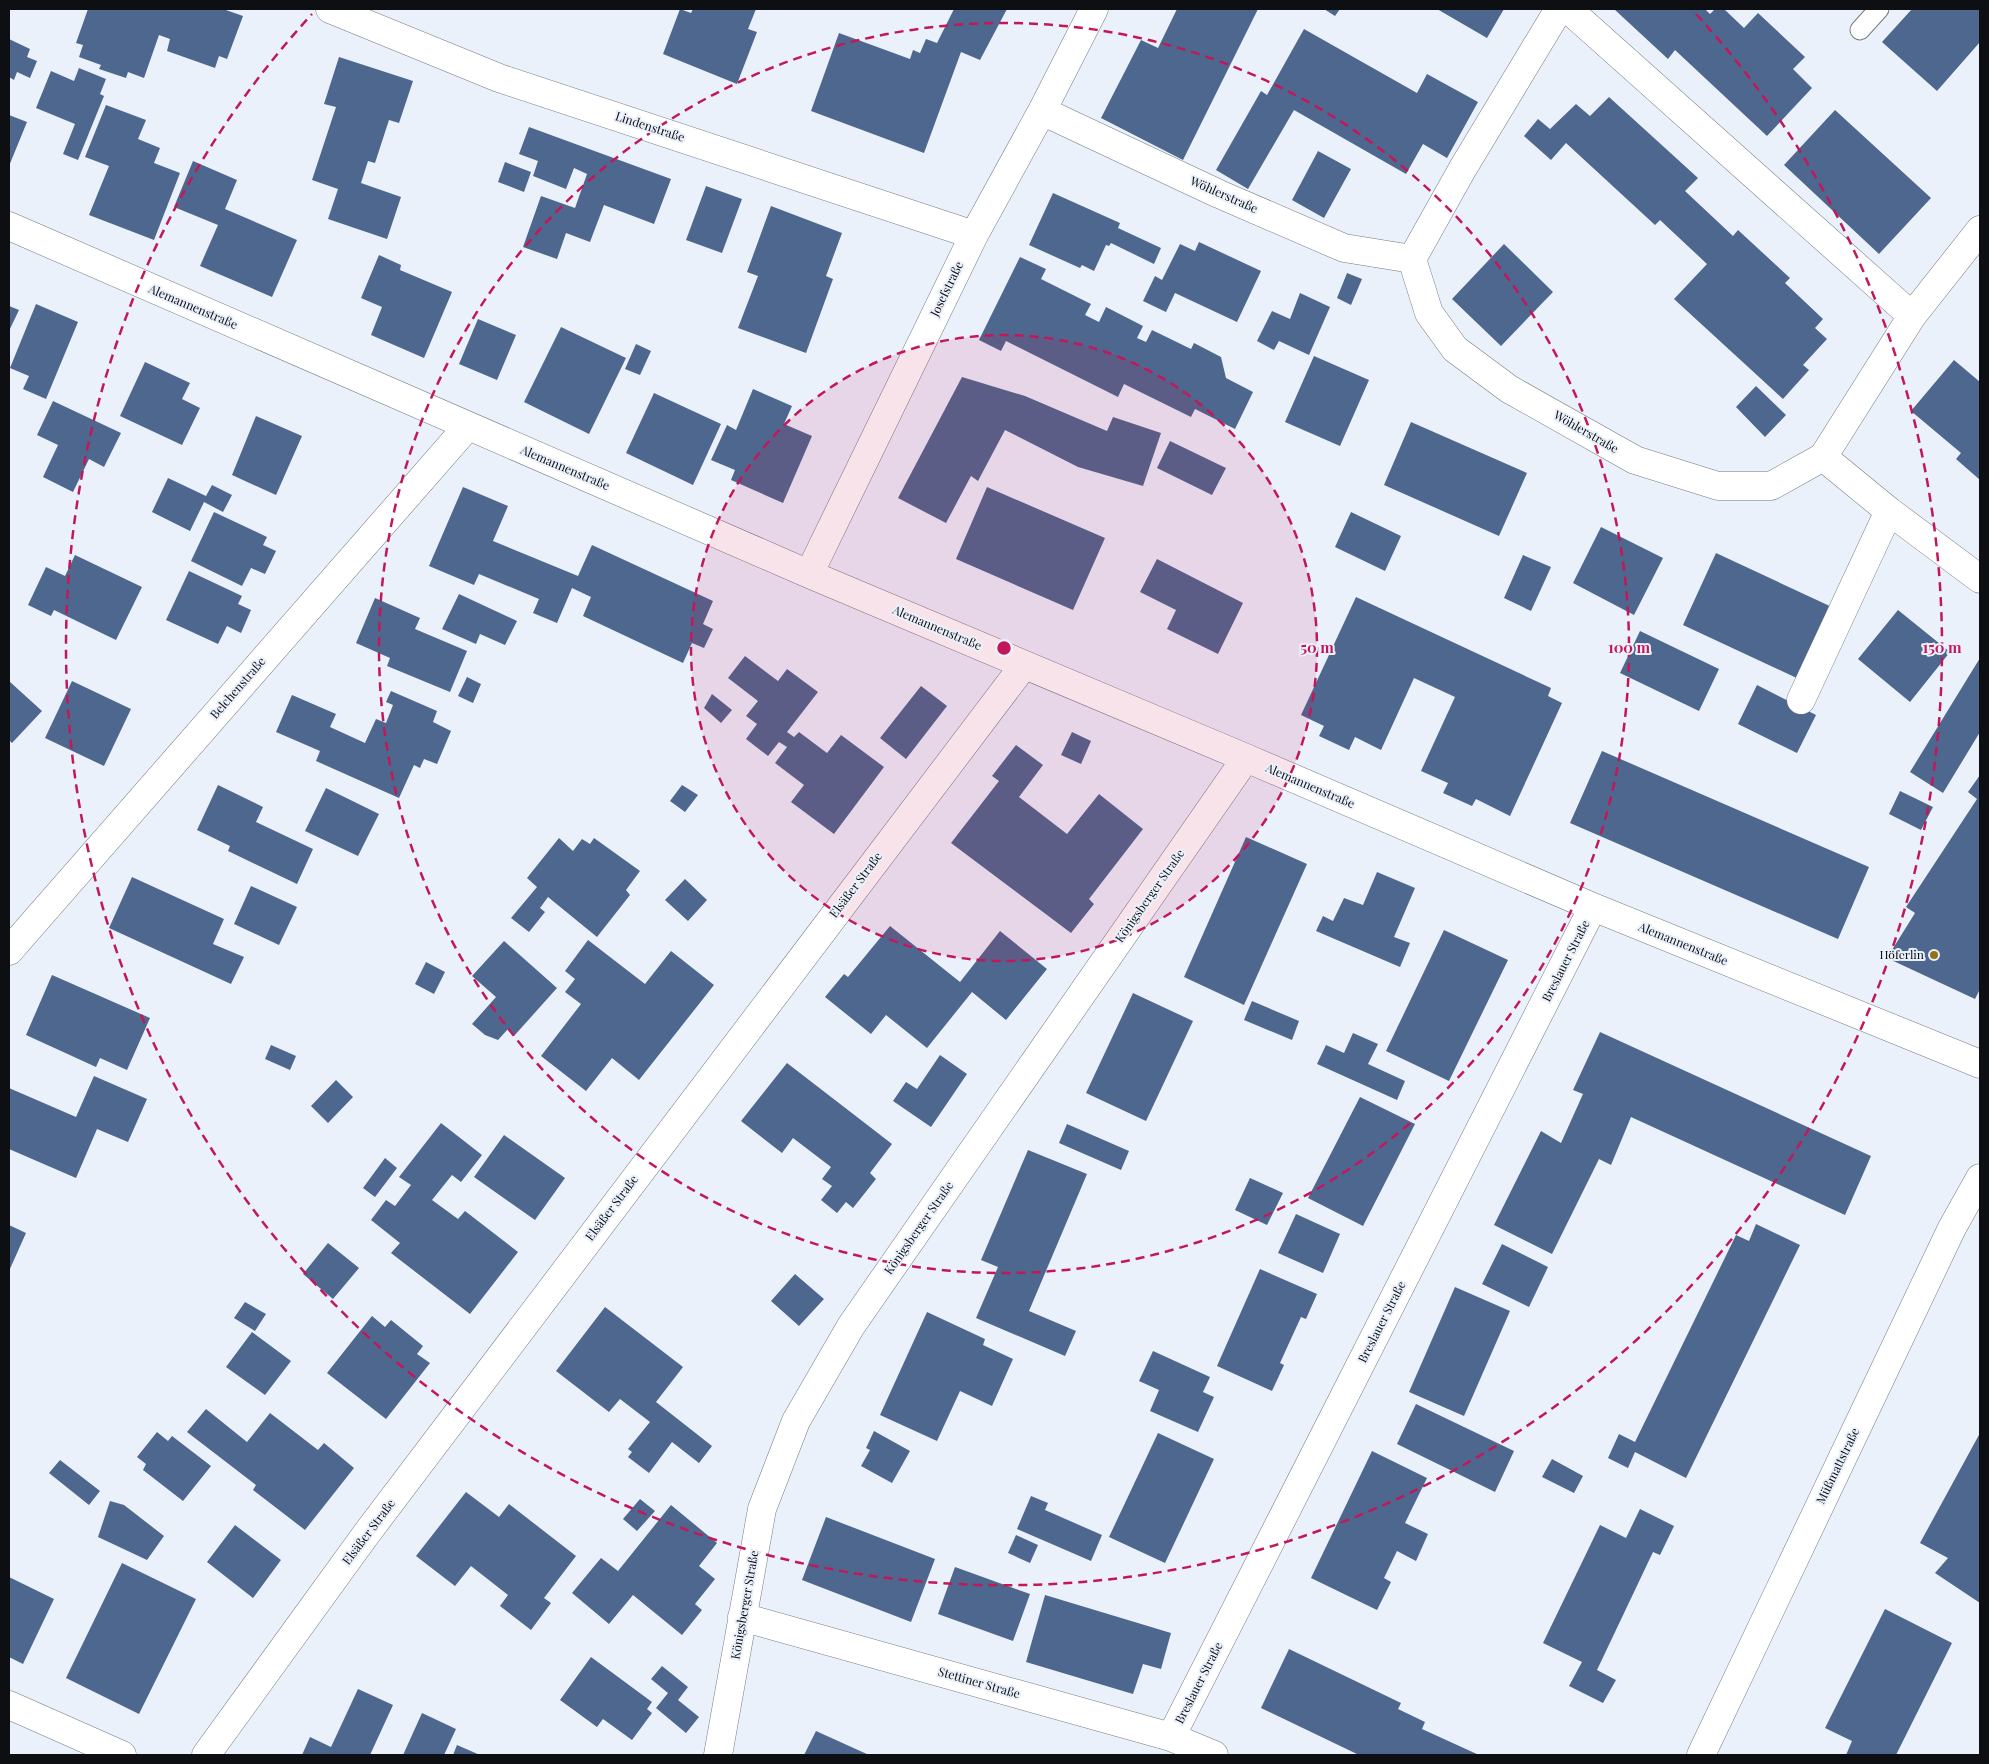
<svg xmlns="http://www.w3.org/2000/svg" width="1989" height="1764" font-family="'Playfair Display',serif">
<rect width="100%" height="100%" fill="#ebf1fb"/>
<path fill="#4e678e" d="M88,9H223L243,16L227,59L219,56L215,68L167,51L170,39L159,35L144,78L128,72L126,78L99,69L101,65L79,57L83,45L76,43Z
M680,9L691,13L693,9H756L748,29L757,32L737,84L663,54Z
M954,9H1007L980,60L961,52L924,153L811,111L839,33L910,59L913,50L920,53L926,39L937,43Z
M1177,9H1258L1183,160L1101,118L1141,40L1158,48Z
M1324,9H1340L1335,16Z
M1437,9H1504L1487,38Z
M1614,9H1705L1710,14L1715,9H1724L1744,28L1758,13L1805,57L1793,69L1812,88L1767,136L1675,50L1668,59Z
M1912,9H1980V42L1937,91L1882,42Z
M1304,29L1417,93L1427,74L1478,102L1447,158L1423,144L1406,174L1294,110L1248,189L1216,170L1261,91L1267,95Z
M9,39L30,49L27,57L37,61L30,78L17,72L14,80L9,77Z
M339,57L413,81L399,123L389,120L375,163L368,161L361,183L401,197L387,239L328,219L338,189L312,180L336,107L324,104Z
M79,68L106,79L100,94L104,96L78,160L63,154L75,124L36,108L51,71L74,81Z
M1609,97L1698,178L1685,191L1733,236L1738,230L1790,278L1785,283L1823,319L1815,328L1827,339L1803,365L1809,370L1783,399L1674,299L1707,264L1660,220L1655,225L1566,143L1551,160L1524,136L1538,119L1550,129L1576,104L1590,116Z
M106,105L146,120L138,139L160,148L154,163L180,173L154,240L89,215L109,166L85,157Z
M1835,110L1931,198L1879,254L1784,165Z
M9,115L27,122L9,166Z
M529,127L671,179L654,224L604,205L590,242L566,233L557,259L523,247L541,196L575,208L587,174L574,168L566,189L533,176L538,161L519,154Z
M1318,151L1351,169L1324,218L1292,200Z
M193,161L237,180L225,209L297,240L272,297L200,266L218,225L174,207Z
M505,162L531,172L524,192L498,182Z
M706,186L742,199L722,253L686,240Z
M1053,193L1120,223L1118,228L1161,248L1154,264L1111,243L1109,246L1106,245L1094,271L1082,265L1080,268L1029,245Z
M771,206L842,233L826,276L833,279L806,353L738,328L758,276L747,272Z
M1199,242L1261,271L1237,322L1175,293L1166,312L1143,301L1155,276L1162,280L1180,244L1195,251Z
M1504,244L1553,292L1501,346L1452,299Z
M379,255L401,265L400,270L452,292L424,358L371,335L382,307L361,298Z
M1020,257L1046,269L1041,279L1091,304L1085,315L1099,322L1106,307L1143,326L1137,338L1146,342L1152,330L1191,349L1194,343L1221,357L1226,378L1253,392L1235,429L1195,409L1191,417L1124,384L1118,397L1006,341L1001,351L979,340Z
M1347,273L1362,279L1351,305L1337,298Z
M1300,293L1330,307L1309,355L1279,341L1274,350L1257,341L1272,311L1290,319Z
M36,304L78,322L46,399L23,389L29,376L10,368Z
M9,306L19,310L9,331Z
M478,319L516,335L497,380L459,364Z
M561,327L626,358L589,434L524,402Z
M636,344L651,351L640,375L625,369Z
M1314,356L1369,380L1340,446L1285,422Z
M1954,360L1980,382V480L1956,459L1961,453L1911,411Z
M145,362L190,383L182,399L200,408L182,445L120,416Z
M962,377L1025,396L1107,431L1113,417L1161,433L1143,486L1078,467L1005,430L978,481L971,476L946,523L898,498Z
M1756,386L1786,415L1765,437L1736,407Z
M753,389L792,406L784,424L812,436L783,503L731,480L735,470L711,460L727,425L736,430Z
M654,393L721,424L693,485L626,453Z
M53,401L121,433L104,467L89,459L73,492L43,477L58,445L37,435Z
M256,416L302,436L276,495L232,475Z
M1411,422L1527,473L1499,536L1384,485Z
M1170,441L1226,468L1212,495L1157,468Z
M168,478L206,496L212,485L232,495L223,512L204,502L190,531L152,512Z
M463,487L508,506L493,541L578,576L592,545L713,601L703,624L713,629L704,648L692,643L683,663L583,616L591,597L572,588L557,623L533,613L539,599L479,574L474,585L429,566Z
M987,487L1105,538L1073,610L956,559Z
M214,512L267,537L263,545L276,551L265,574L251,568L242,586L191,561Z
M1351,512L1401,536L1385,571L1335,547Z
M1601,527L1663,558L1634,615L1573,583Z
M1716,553L1834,608L1801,680L1683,625Z
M75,555L142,587L116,640L54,610L51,616L28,605L46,567L65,576Z
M1523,555L1551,567L1531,611L1504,598Z
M1157,559L1243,603L1218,654L1167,629L1176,610L1140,592Z
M189,571L242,596L238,604L251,610L241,633L227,626L218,644L166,620Z
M459,594L517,621L505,645L480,634L476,644L442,629Z
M1356,597L1551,688L1548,696L1562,703L1510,816L1476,799L1472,806L1443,793L1448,783L1421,771L1455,697L1414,678L1381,750L1355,737L1349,750L1319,736L1324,726L1301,715Z
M375,598L420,618L415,629L467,651L450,692L387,666L390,658L356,643Z
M1898,610L1950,652L1910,702L1858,659Z
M1640,631L1719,669L1699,711L1620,673Z
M745,656L778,681L787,669L818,692L787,732L794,737L799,732L827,753L841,735L884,767L834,834L791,802L804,785L775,763L787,747L779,742L768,756L746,739L757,724L746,716L758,701L728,678Z
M1980,658V732L1943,793L1910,772Z
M467,677L481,684L473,703L458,696Z
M9,681L42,711L12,743L9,740Z
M72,681L131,709L104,766L45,738Z
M1757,685L1816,715L1797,753L1738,724Z
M921,686L947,706L906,759L880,738Z
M391,691L437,711L433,722L451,731L437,764L424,759L420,768L414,765L399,798L316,761L320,751L276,732L292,695L336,714L330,727L365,743L376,719L386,723L393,705L386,702Z
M712,694L732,710L721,723L704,708Z
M1072,732L1091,741L1081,764L1061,755Z
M1016,745L1043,765L1019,797L1067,834L1099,794L1143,829L1089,899L1094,904L1071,933L951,843L999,781L992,776Z
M1602,751L1869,867L1838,939L1570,823Z
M1980,775V989L1975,999L1887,958L1915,913L1906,907L1977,799L1968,792Z
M218,785L263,807L256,822L313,849L297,884L228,851L230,846L197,830Z
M682,785L698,795L685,812L670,801Z
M326,788L379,814L358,856L305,831Z
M1900,791L1933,807L1921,830L1889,814Z
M1246,837L1307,864L1244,1005L1184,977Z
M559,838L573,851L582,839L590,844L594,838L640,871L626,890L630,895L597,937L548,897L540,908L545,912L529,932L511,918L537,887L527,878Z
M1377,872L1415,888L1394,937L1410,943L1400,967L1316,931L1323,916L1333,921L1344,898L1363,905Z
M132,877L224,919L213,944L244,957L231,984L109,928Z
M685,879L707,900L688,921L665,900Z
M251,886L297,907L279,945L234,924Z
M890,926L960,982L1000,931L1047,969L1006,1020L972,992L927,1048L886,1015L871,1034L825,997L844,974L848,977Z
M1444,930L1508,960L1449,1081L1386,1051Z
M588,940L645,984L671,951L714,985L639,1080L612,1058L586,1091L541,1056L581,1004L565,992L575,979L565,971Z
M504,941L557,988L514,1036L508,1029L498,1040L485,1035L472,1024L496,997L472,976Z
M426,962L445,972L434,994L415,984Z
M52,975L150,1018L127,1070L100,1058L96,1067L26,1035Z
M1133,993L1193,1021L1146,1121L1086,1093Z
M1252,1001L1299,1021L1292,1040L1244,1020Z
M1600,1032L1871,1156L1845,1215L1631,1117L1611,1165L1599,1159L1552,1254L1494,1225L1541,1131L1561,1143L1583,1094L1573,1090Z
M1353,1033L1378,1044L1368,1064L1405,1081L1397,1100L1317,1064L1326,1045L1344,1053Z
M271,1045L296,1056L290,1070L265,1059Z
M940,1055L967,1074L931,1127L893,1101L906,1082L917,1089Z
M787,1063L892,1144L870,1173L876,1179L853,1208L846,1202L837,1213L821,1200L832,1186L822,1179L831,1167L793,1138L782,1153L741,1121Z
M94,1076L147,1099L128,1142L97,1129L76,1178L9,1149V1088L76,1117Z
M336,1080L353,1097L328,1123L311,1106Z
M1360,1097L1415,1124L1363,1226L1308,1198Z
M441,1123L482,1155L461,1182L452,1175L432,1200L458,1219L465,1211L518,1252L470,1314L391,1253L400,1243L371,1220L386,1200L395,1206L411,1185L399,1177Z
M1067,1124L1129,1151L1121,1170L1059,1143Z
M504,1135L565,1178L535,1220L474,1177Z
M1028,1150L1087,1174L1029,1311L1076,1331L1065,1356L976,1318L998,1267L981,1260Z
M385,1158L397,1168L375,1197L363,1188Z
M1250,1178L1283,1193L1267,1225L1235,1210Z
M1296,1214L1340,1234L1323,1273L1278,1253Z
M1756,1224L1800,1245L1686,1478L1635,1452L1628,1468L1608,1458L1619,1434L1635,1442L1736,1235L1749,1241Z
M9,1225L26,1233L9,1271Z
M328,1243L359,1268L333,1299L303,1274Z
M1502,1244L1548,1267L1529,1307L1482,1284Z
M1260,1269L1317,1294L1306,1319L1301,1317L1290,1341L1280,1363L1284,1365L1272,1391L1217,1366Z
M795,1274L824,1299L799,1326L771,1301Z
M1455,1287L1510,1311L1464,1416L1409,1392Z
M245,1302L266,1314L255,1331L234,1318Z
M605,1307L683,1367L656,1402L712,1446L699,1463L672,1442L649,1473L628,1457L632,1452L628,1449L650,1422L620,1399L609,1412L556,1371Z
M927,1312L985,1339L983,1345L1013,1359L992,1406L960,1391L937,1441L880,1415Z
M372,1316L385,1327L391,1320L423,1346L417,1354L430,1363L386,1419L327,1373Z
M252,1332L291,1361L265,1395L226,1367Z
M1153,1351L1210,1377L1203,1392L1214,1397L1198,1432L1150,1411L1159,1390L1139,1381Z
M1416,1404L1514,1451L1495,1492L1397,1444Z
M206,1409L247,1442L270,1413L318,1450L324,1443L354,1468L305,1530L253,1490L256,1485L187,1432Z
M874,1431L910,1451L892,1483L861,1466L870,1450L866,1448Z
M157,1432L168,1441L172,1436L211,1466L183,1501L143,1470L146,1464L137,1457Z
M1158,1433L1214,1459L1165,1563L1109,1537Z
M1980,1433V1603L1935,1573L1948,1558L1920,1543Z
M1372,1451L1427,1478L1405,1523L1428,1534L1416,1561L1397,1551L1384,1578L1391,1582L1377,1610L1311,1578Z
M1552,1459L1583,1476L1574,1493L1542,1477Z
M60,1460L100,1491L89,1505L49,1473Z
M466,1492L499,1517L509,1504L576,1556L544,1598L551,1603L531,1630L500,1606L508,1595L471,1566L455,1586L416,1556Z
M1031,1496L1048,1503L1045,1510L1102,1535L1091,1561L1017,1529Z
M640,1499L655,1511L637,1531L623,1519Z
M110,1501L124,1505L164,1536L147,1560L98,1537Z
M671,1505L717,1543L699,1566L715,1579L695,1604L702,1610L682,1635L633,1595L609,1624L572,1593L601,1558L618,1571Z
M1640,1509L1674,1526L1660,1555L1653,1552L1597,1670L1616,1680L1603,1703L1569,1686L1582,1662L1543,1643L1600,1525L1626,1538Z
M826,1517L935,1559L911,1622L802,1580Z
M235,1525L281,1560L253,1598L207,1562Z
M1016,1535L1038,1545L1030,1563L1008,1553Z
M122,1563L196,1599L139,1714L66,1678Z
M955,1567L1030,1594L1013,1641L938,1614Z
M9,1577L54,1599L23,1664L9,1657Z
M1045,1595L1171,1633L1161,1669L1143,1664L1133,1694L1026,1662Z
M1885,1609L1952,1643L1896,1755H1846L1852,1741L1825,1728Z
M1289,1649L1401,1703L1398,1709L1425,1722L1422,1729L1479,1755H1359L1261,1708Z
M591,1657L652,1702L647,1709L652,1713L632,1740L603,1719L597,1727L560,1700Z
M662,1666L688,1687L678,1700L699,1717L686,1733L656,1708L668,1693L651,1679Z
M358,1689L393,1705L370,1755H302L310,1737L331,1747Z
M422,1713L456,1729L444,1755H403Z
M816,1731L869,1755H804Z
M457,1745L480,1755H453Z"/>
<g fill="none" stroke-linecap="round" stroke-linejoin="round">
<g stroke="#757b84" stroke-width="21">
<path id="lane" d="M1860,30L1879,9"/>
</g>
<g stroke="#757b84" stroke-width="29">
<path id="street" d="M330,9L499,78L974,235
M1559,9L1463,168L1412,259L1429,313L1455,349L1509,389L1635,460L1718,486H1771L1823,457L1912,316L1980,230
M1568,9L1912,316
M1042,111L1219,194L1344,248L1412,259
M9,226L809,574L1246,758L1593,907L1980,1064
M1823,457L1889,511L1980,579
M809,574L974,235L1042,111L1094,9
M1801,700L1889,511
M9,951L468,426
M742,1617L1171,1737L1214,1755
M9,1705L122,1755
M1171,1737L1593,907
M206,1755L367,1533L1024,665
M718,1755L762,1509L796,1421L851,1326L1246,758"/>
</g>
<g stroke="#757b84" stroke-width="29">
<path id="secondary" d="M1701,1755L1952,1228L1980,1178"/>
</g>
<use href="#lane" stroke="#fff" stroke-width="19"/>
<use href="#street" stroke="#fff" stroke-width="28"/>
<use href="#secondary" stroke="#fff" stroke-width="28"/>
</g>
<circle cx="1004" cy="648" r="313" fill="#c2185b" fill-opacity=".12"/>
<g fill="none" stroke="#c2185b" stroke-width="2.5" stroke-dasharray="9 6">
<circle cx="1004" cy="648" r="313"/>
<circle cx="1004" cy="648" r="625"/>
<path d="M1696 14A938 938 0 1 1 312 14"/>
</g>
<circle fill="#8f7318" stroke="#ebf1fb" stroke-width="2" cx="1934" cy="955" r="5"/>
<g text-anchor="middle" stroke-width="4" stroke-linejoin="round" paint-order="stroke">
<g font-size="12" fill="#0d0f12" stroke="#ebf1fb">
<text transform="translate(650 127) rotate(18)" y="4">Lindenstraße</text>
<text transform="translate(1224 195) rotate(24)" y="4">Wöhlerstraße</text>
<text transform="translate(947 289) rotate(-64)" y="4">Josefstraße</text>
<text transform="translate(193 307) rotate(23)" y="4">Alemannenstraße</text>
<text transform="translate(1586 432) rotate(30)" y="4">Wöhlerstraße</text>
<text transform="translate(565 468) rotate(23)" y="4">Alemannenstraße</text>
<text transform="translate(937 628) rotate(23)" y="4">Alemannenstraße</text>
<text transform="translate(238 688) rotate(-49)" y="4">Belchenstraße</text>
<text transform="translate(1310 786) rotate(23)" y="4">Alemannenstraße</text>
<text transform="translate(856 885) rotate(-53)" y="4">Elsäßer Straße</text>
<text transform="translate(1150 896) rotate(-55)" y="4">Königsberger Straße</text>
<text transform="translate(1683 944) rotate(22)" y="4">Alemannenstraße</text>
<text transform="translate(1566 961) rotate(-63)" y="4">Breslauer Straße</text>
<text transform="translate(612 1208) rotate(-53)" y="4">Elsäßer Straße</text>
<text transform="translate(919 1228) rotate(-55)" y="4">Königsberger Straße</text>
<text transform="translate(1382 1322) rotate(-63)" y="4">Breslauer Straße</text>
<text transform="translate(1838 1466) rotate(-64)" y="4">Müßmattstraße</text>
<text transform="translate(369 1532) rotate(-53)" y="4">Elsäßer Straße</text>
<text transform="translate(745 1605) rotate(-80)" y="4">Königsberger Straße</text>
<text transform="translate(979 1683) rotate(16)" y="4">Stettiner Straße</text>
<text transform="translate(1199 1683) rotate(-63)" y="4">Breslauer Straße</text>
</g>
<g font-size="12" fill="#0d0f12" stroke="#ebf1fb" text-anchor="end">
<text x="1924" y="959">Höferlin</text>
</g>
</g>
<circle cx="1004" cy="648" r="8" fill="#c2185b" stroke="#ebf1fb" stroke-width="2.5"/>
<g font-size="15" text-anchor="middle" font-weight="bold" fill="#c2185b" stroke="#ebf1fb" stroke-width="4" stroke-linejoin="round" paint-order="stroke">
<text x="1317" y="653">50 m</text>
<text x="1629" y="653">100 m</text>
<text x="1942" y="653">150 m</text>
</g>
<rect width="1989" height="1764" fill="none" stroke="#0d0f12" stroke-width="20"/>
</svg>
